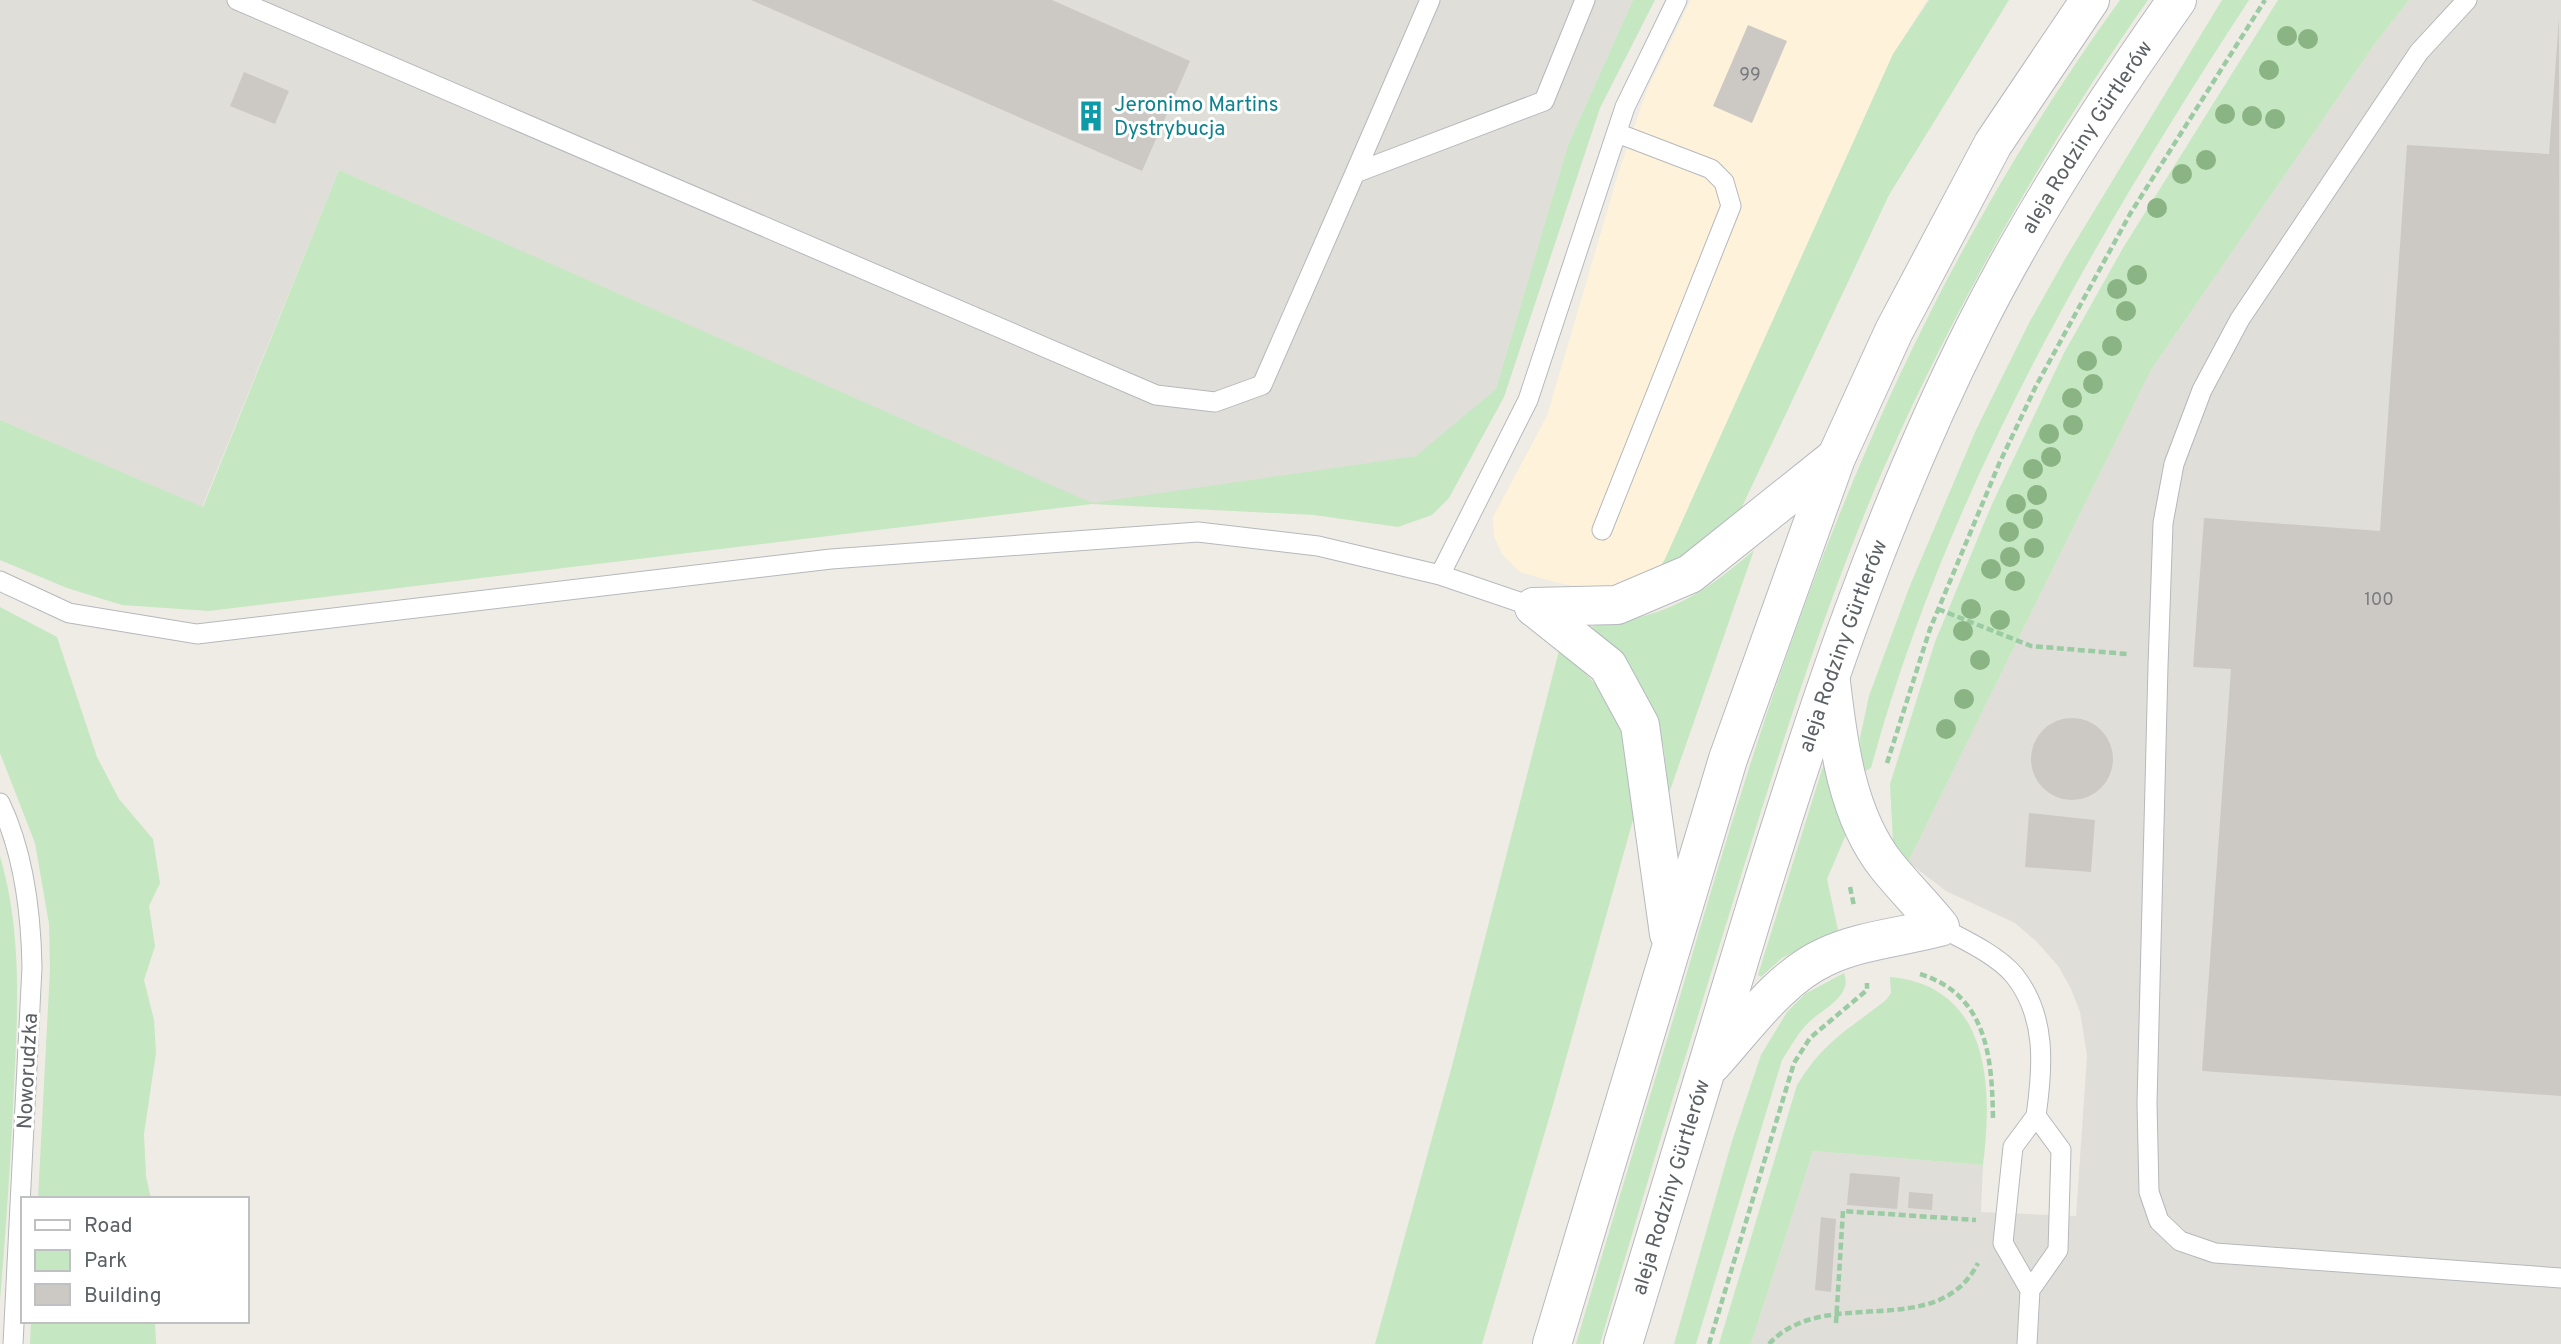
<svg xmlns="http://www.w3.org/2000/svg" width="2561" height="1344" font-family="Overpass,sans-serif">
<rect width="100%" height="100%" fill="#efece5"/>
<path fill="#fff2da" d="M1691,0H1927L1893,54L1665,559L1658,570L1613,586L1578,587L1555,582L1520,572L1502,554L1494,536L1493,517L1547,416L1619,171L1647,90Z"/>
<path fill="#e0ded9" d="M0,0H1633L1568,145L1496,389L1417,456L1092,504L339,170L202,507L0,420Z
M2409,0H2561V1344H1751L1813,1151L1983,1165L1981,1212L2076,1216L2087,1056L2080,1012L2071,989L2059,967L2037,942L2015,923L1946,891L1908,862L2151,370L2374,45Z"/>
<path fill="#c5e7c1" d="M1633,0H1655L1600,108L1504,397L1449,498L1432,515L1398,527L1314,515L1092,504L209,611L122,605L67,588L0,560V420L203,507L339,170L1092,503L1416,456L1496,389L1568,145Z
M1929,0H2009L1889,195L1740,511L1716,540L1658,570L1665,559L1893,54Z
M2120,0H2148C2044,149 1955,306 1882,472C1827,600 1785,734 1744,866C1695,1025 1646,1184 1600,1344H1576C1610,1227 1646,1110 1681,993C1735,808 1791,623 1868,446C1935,290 2020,138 2120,0Z
M2222,0H2249C2094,238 1946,492 1871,768L1862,773L1860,738L1869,696L1909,588L1976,430L2029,323L2065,259Z
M2278,0H2409L2374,45L2151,370L1908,862L1893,842L1890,784L1935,642L1992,504L2064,353L2123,248Z
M1754,550L1668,796L1664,749L1657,726L1591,627C1608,621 1627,621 1644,616C1688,604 1721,579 1754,550Z
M0,607L57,637L97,757L119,799L153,839L160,883L149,906L155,946L144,980L154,1020L156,1053L144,1134L146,1176L151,1199H38L50,969L49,924L35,843L0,753Z
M1560,647L1603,692L1626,739L1635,813L1552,1108L1482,1344H1375L1452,1066Z
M1824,763L1848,830L1827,879L1838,930L1782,958L1761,977L1758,975Z
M0,856C22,931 18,1008 14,1085C11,1157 6,1228 0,1300Z
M1844,973C1853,997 1822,1009 1808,1023C1797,1034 1790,1048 1782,1060L1696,1344H1674L1732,1141L1761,1055L1787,1012L1805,994Z
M1890,977C1990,986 1993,1086 1983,1165L1813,1151L1751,1344H1719L1797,1085C1824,1041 1848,1030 1886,1000L1891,993Z
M31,1321H155L156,1344H30Z"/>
<path fill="#ccc9c4" d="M751,0H1052L1190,61L1142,171Z
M2559,18L2561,1096L2202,1071L2231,669L2193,667L2204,518L2380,531L2407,145L2549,154Z
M1748,25L1787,41L1752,123L1713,106Z
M244,72L289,91L275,124L230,106Z
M2031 759a41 41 0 1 1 82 0a41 41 0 1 1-82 0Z
M2029,813L2095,820L2091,872L2025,867Z
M1850,1173L1900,1177L1897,1209L1847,1205Z
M1909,1192L1933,1194L1932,1210L1908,1208Z
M1821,1217L1836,1219L1831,1292L1815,1290Z"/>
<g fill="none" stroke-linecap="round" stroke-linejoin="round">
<g stroke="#b5b8bc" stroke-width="21">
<path id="service" d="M237,0L1156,395L1215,402L1262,385L1355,173L1544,101L1585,0
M2467,0L2419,52L2240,319L2202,390L2174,464L2163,523L2158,666L2147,1103L2149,1192L2159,1221L2180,1241L2215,1253L2561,1278
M1355,173L1430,0
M1602,530L1731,206L1724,182L1711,169L1617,133
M1440,575L1528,400L1625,107L1677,0
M0,581L69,613L197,634L831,559L1198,532L1318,546L1440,575L1534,607
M0,803C24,853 31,911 32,967L13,1344
M1940,927C1964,940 1996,954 2014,975C2047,1016 2043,1067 2036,1116
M2036,1116L2061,1150L2058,1250L2030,1290L2003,1243L2013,1147Z
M2027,1344L2030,1290"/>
</g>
<g stroke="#b6babf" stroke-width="40">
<g id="secondary">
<path d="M1534,607L1608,666L1640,725L1669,934"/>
<path d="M1534,607L1617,605L1690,574L1834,459"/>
<path d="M1712,1064C1745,1028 1779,978 1825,957C1861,940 1902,937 1940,927C1923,906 1904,887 1887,866C1847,816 1838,743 1831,682"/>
<path d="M1552,1344L1728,759L1836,458L1894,331L1993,144L2090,0"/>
<path id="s1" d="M1623,1344C1666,1201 1709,1058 1753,915C1815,713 1881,514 1976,325C2033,212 2104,103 2177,0"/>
</g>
</g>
<path stroke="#9acba3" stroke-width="4.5" stroke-dasharray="7 3.5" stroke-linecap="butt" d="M1938,609L2031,646L2127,654
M1887,763L1930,629L1999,464L2036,386L2130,214L2265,0
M1850,887L1854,906
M1920,974C1988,995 1992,1059 1993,1119
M1836,1323L1843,1211L1976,1220
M1709,1344L1794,1063L1810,1038L1867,990V983
M1769,1344C1825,1283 1937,1344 1978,1263"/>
<use href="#service" stroke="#fff" stroke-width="19"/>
<use href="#secondary" stroke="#fff" stroke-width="38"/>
</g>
<g fill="#8ab483">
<circle cx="2287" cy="36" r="10"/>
<circle cx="2308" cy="39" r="10"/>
<circle cx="2269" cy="70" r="10"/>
<circle cx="2225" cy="114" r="10"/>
<circle cx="2252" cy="116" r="10"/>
<circle cx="2275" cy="119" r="10"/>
<circle cx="2206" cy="160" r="10"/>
<circle cx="2182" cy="174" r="10"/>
<circle cx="2157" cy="208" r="10"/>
<circle cx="2137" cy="275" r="10"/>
<circle cx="2117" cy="289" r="10"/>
<circle cx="2126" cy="311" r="10"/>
<circle cx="2112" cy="346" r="10"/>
<circle cx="2087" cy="361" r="10"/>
<circle cx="2093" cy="384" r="10"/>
<circle cx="2072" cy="398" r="10"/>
<circle cx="2073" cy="425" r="10"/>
<circle cx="2049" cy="434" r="10"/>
<circle cx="2051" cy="457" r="10"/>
<circle cx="2033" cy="469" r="10"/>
<circle cx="2037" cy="495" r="10"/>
<circle cx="2016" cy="504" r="10"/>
<circle cx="2033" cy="519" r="10"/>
<circle cx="2009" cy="532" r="10"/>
<circle cx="2034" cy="548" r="10"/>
<circle cx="2010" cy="557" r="10"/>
<circle cx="1991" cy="569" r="10"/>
<circle cx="2015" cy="581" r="10"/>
<circle cx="1971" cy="609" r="10"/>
<circle cx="2000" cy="620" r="10"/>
<circle cx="1963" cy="631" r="10"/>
<circle cx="1980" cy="660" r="10"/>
<circle cx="1964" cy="699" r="10"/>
<circle cx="1946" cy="729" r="10"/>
</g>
<defs>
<g id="building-bare" transform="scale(2.415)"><path d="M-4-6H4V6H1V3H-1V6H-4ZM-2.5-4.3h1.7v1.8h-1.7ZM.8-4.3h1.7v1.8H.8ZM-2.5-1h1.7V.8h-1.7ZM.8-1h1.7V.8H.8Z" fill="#0f9aa8" stroke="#fff" stroke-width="2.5" paint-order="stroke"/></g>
</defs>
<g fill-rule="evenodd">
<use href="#building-bare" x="1091" y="116"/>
</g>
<g text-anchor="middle" stroke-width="6" stroke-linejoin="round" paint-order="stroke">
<g font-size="18" fill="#787b7d">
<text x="1750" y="80">99</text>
<text x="2379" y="605">100</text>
</g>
<g font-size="21" fill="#0d838f" stroke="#fff" text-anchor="start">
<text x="1114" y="111">Jeronimo Martins<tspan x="1114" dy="24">Dystrybucja</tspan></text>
</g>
<g font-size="21" fill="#5c6165" stroke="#fff">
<text dy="7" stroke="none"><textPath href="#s1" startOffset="1298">aleja Rodziny Gürtlerów</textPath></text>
<text dy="7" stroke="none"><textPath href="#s1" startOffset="732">aleja Rodziny Gürtlerów</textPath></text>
<text transform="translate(27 1071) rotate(-87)" y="7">Noworudzka</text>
<text dy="7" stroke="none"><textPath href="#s1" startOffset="164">aleja Rodziny Gürtlerów</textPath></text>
</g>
</g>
<rect x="21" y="1197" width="228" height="126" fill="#ffffff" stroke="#bec0c1" stroke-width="2"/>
<rect x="35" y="1220" width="35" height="10" fill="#ffffff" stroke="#bec0c1" stroke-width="2"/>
<text x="84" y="1232" font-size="21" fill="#5c6165">Road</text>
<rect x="35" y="1250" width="35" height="21" fill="#c5e7c1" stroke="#bec0c1" stroke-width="2"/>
<text x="84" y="1267" font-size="21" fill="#5c6165">Park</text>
<rect x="35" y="1284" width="35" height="21" fill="#ccc9c4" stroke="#bec0c1" stroke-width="2"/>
<text x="84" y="1302" font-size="21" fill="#5c6165">Building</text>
</svg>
